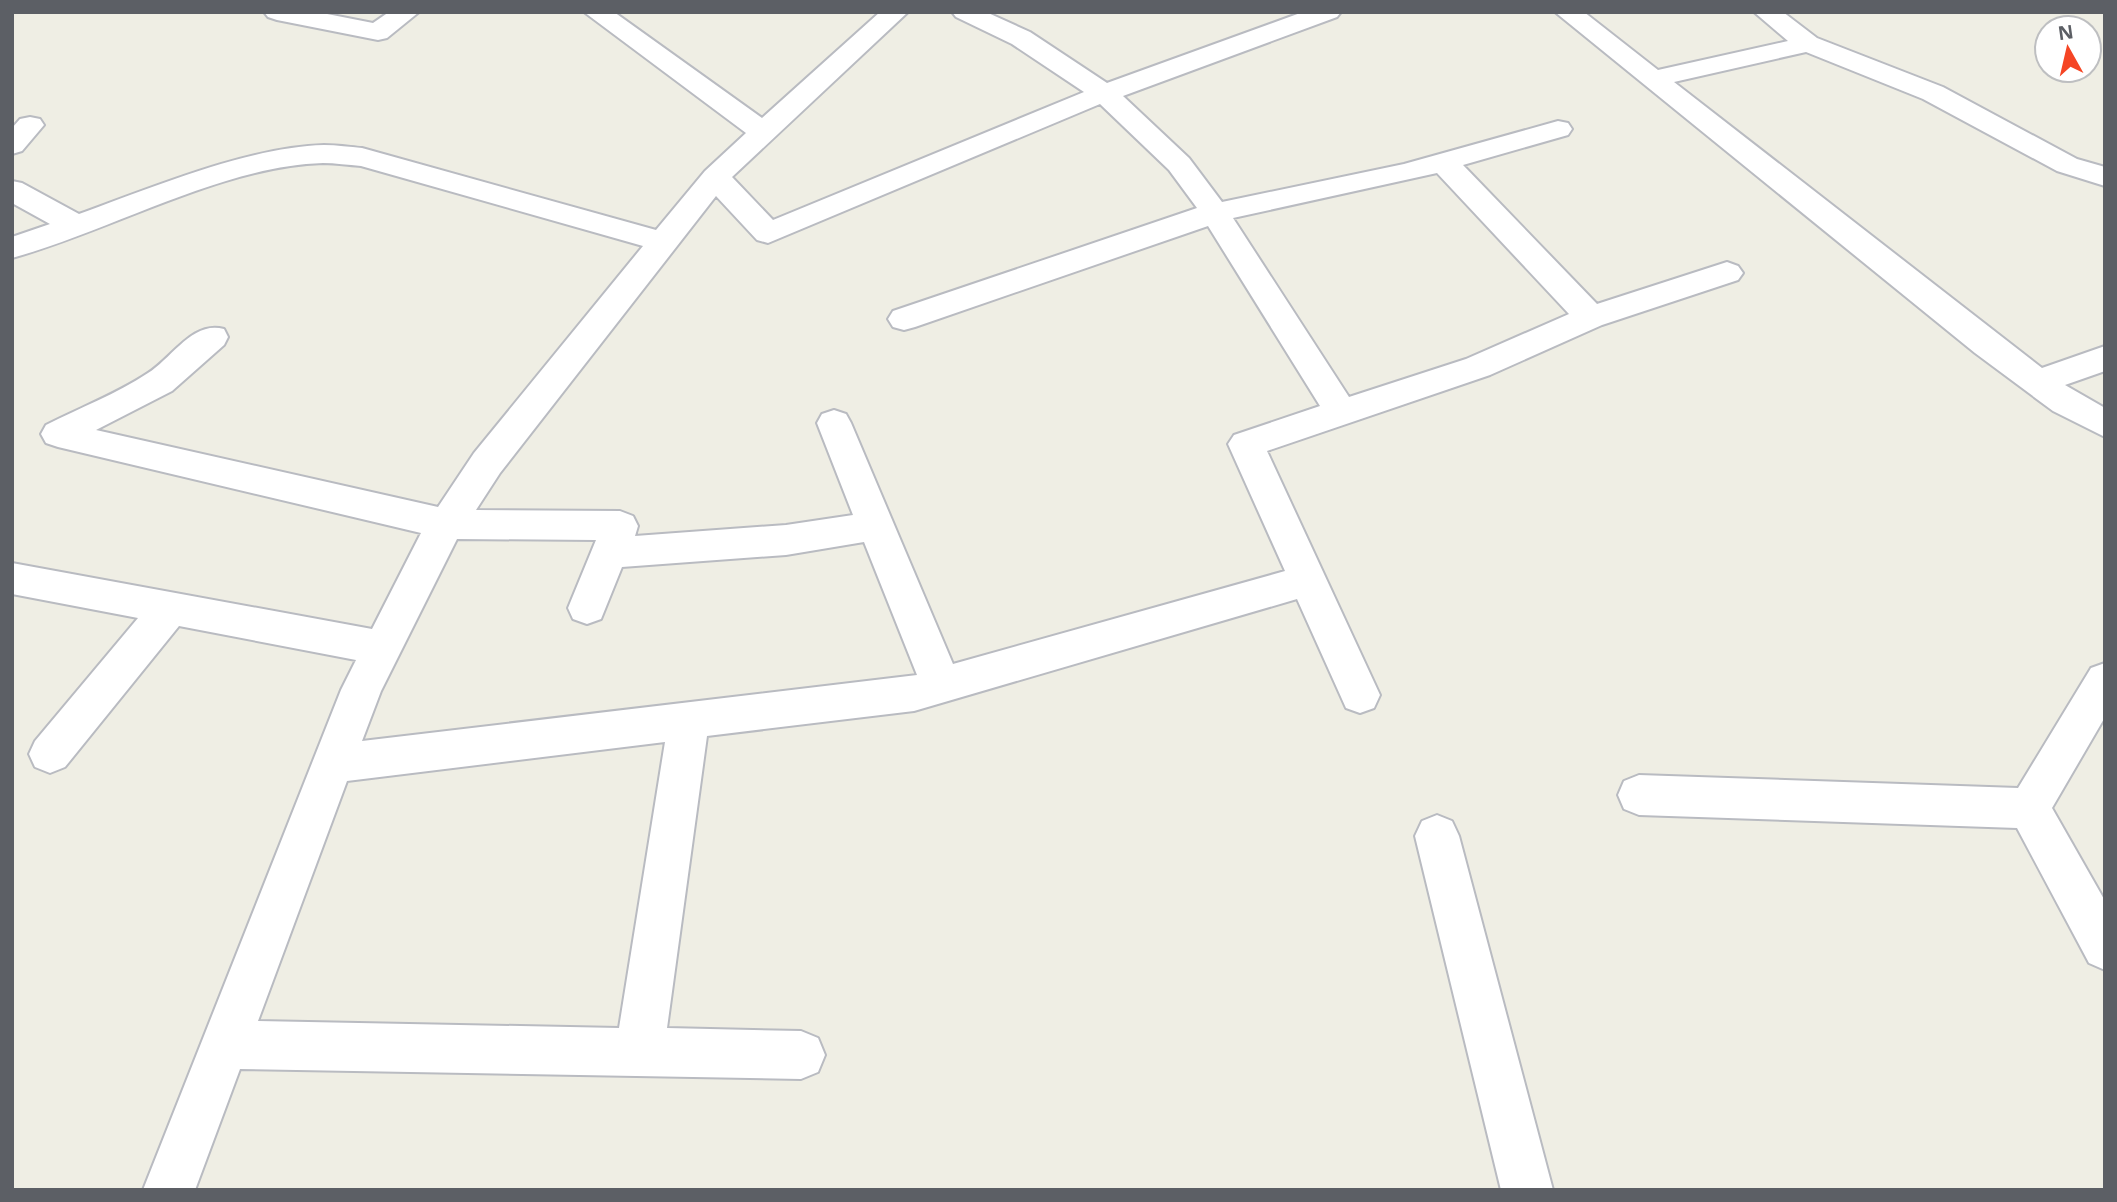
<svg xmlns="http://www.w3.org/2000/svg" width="2117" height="1202" font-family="'Open Sans',sans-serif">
<rect width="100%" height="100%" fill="#efeee4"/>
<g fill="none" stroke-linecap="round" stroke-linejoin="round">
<g stroke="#b9bbc1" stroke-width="4">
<path id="minor" d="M264,12H317L373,23L389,12H419L387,38L378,40L277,20L268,17Z
M584,12H614L762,118L880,12H908L732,177L773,220L1084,92L1012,44L956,17L952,12H986L1030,32L1107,83L1303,12H1341L1337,17L1123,96L1189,158L1222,202L1404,164L1558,121L1568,123L1572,129L1568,135L1463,165L1597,304L1727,262L1738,266L1743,273L1738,280L1602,325L1490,375L1267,451L1380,695L1374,708L1360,713L1346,708L1297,599L914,711L707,736L667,1028L801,1031L818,1038L825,1055L818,1072L801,1079L240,1069L195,1190H143L341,690L356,660L179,626L65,767L50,773L35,767L29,754L35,741L138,618L12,594V563L372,629L421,533L58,447L46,443L41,434L46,425C79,408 117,394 148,373C172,358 193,320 224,329L228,337L224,345L172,391L96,430L438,507L474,453L643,246L361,166C348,165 335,163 323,163C222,166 110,231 12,258V237L50,224L12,203V181L22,183L79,214C151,188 248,147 324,145C337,145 350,147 362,148L656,230L705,171L746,133ZM1100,104L1169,170L1197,208L893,311L888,319L893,327L904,330L915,327L1208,226L1320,406L1234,435L1228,444L1285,571L953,664L851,423L846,414L834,410L822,414L817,423L853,515L786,525L635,536L638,526L633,516L620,511L476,510L500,473L716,196L757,240L768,243ZM1437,173L1569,314L1466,359L1349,397L1233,218ZM457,539L596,540L568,608L573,619L587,624L601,619L622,567L786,555L864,542L917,675L362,741L381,691ZM665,742L619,1028L258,1021L347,781Z
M1555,12H1584L1658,70L1788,41L1754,12H1783L1817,38L1943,87L2077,159L2105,167V186L2057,171L1923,99L1806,52L1674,82L2042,368L2105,346V371L2065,385L2105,408V437L2053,411L1975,353Z
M30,117L40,119L44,125L22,151L12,154V128L20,119Z
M2105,663V717L2052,808L2105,901V970L2089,963L2017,828L1639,815L1624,809L1618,795L1624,781L1639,775L2018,788L2091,668Z
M1437,815L1452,821L1459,836L1553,1190H1501L1415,836L1422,821Z"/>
</g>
<use href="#minor" fill="#fff" fill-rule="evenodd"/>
</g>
<rect width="2117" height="1202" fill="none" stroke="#5c5f65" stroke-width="28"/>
<g transform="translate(2068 49) rotate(352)"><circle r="33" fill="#ffffff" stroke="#bebfc1" stroke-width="2"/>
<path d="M0-5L12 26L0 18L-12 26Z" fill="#f54524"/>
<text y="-10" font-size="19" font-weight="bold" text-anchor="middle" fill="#5c5f65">N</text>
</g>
</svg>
